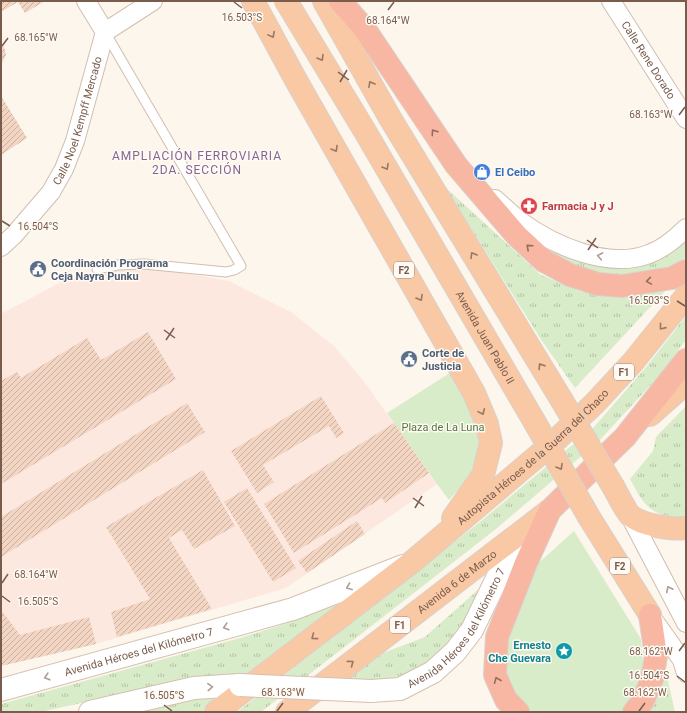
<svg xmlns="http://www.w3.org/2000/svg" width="687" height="713" font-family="Roboto,sans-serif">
<defs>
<pattern id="grass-tufts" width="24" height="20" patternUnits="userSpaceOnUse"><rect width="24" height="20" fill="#d8ecc9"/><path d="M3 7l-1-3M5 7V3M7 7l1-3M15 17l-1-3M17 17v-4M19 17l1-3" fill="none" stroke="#b4c2a5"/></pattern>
<pattern id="building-hatch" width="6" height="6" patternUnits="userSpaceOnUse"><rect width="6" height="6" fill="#f3d5c3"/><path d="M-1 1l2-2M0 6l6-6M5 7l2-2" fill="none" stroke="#cab0a1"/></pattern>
</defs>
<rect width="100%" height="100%" fill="#fdf6ec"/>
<path fill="#fde8e0" d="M143,268L184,273L229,281L291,312L334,346L363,380L437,484L286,588L96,644L1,666V314L61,282L89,274Z"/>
<path fill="url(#grass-tufts)" d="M445,187L541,275L582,292H621L666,290L575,388L542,341Z
M686,234V257L678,264L639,274L596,275L569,267L541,249L545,240L602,264Z
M686,316V340L658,377L599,441L496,529L261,712H237L481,521L594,427L647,366Z
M686,406V517C679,518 674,517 667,516C645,511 640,497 630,479L653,451L656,437Z
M479,589C476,596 475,605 471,612C457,642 424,672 391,678C376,681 361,680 345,680L383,653L425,637Z
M360,592L252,674L191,679L40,712H1V704L240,638L288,623Z
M664,663L675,712H646Z
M228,694L201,712H120L140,707Z"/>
<path fill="#d8ecc9" d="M453,371L480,417L482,446L476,464L468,479L449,500L437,484L387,413Z
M574,531L641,639L643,663L638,689L623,710L620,712H528L508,689L502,657L513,617L534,567Z"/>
<path fill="url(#building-hatch)" d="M1,1H45L25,13L18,2L1,12Z
M1,41L5,50L6,55L1,65Z
M1,96L27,138L1,155Z
M148,332L176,379L1,484V381L17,372L21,378L87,338L101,360Z
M321,396L344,433L336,438L329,426L263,465L274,482L257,493L231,451Z
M187,403L205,432L1,557V517Z
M394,423L429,473L385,503L382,498L294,553L264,504Z
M203,470L235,526L194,549L182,530L169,538L212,609L117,637L111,612L150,599L106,527Z
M247,488L296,568L273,582L224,502Z
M357,521L365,534L307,573L298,561Z
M1,610L20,635L89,617L96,644L1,666Z"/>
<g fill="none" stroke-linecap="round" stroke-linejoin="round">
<g stroke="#d1beb0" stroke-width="11">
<path id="service" d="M97,269L118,265L144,264L226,272L234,270L241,266L105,32"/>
</g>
<g stroke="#d1beb0" stroke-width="20">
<g id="minor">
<path d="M86,1L105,32"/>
<path id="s1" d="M611,1L686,119"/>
<path d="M495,199C503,206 511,214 520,221C553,245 608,270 649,254C663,249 675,239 686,228"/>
<path id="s2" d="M1,247L14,235L51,192L64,169L75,141L105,32L153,1"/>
<path d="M630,516L686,623"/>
<path d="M650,615L682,660L686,673"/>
</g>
</g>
<g stroke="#d6c0b0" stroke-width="24">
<g id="secondary">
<path id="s3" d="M1,690L293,609L403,566"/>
<path id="s4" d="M371,691L400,689L433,672L455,652L472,630L502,568L514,538"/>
<path d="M90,712L194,688L240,685"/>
</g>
</g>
<g stroke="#dad1cd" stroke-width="24">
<g id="trunk">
<path d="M253,1L297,82L474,393L487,424L491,443L483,475L453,518"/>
<path id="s5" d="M286,1L366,133L534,421"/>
<path d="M324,1L390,118L561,399"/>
<path d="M650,415L686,383"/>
<path d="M614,488C618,495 626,512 631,516C642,525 672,530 686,528"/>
<path d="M589,517L650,615"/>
<path id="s6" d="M216,712L412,562L554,442L595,403L633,362L686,296"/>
<path id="s7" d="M287,712L550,510"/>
</g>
</g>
<g stroke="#dad1cd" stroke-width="24">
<path id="motorway" d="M340,1L364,28L456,165L516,235L544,261L570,275L598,284L622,286L672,278L686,271
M518,712L506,700L495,675L497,637L526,563L550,510L625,437L686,360
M634,712L643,701L652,679L656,656L650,615"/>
</g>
<use href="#service" stroke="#fff" stroke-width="9"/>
<use href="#minor" stroke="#fff" stroke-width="18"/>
<use href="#secondary" stroke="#fff" stroke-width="22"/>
<use href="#trunk" stroke="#f9c8a4" stroke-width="22"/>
<use href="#motorway" stroke="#f7b7a3" stroke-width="22"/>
<g stroke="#d6c0b0" stroke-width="24" stroke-linecap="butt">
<path id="secondary-bridge" d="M240,685L371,691"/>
</g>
<g stroke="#dad1cd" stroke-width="24" stroke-linecap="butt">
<path id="trunk-bridge" d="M561,399L614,488
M534,421L589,517"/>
</g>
<use href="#secondary-bridge" stroke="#fff" stroke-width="22"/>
<use href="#trunk-bridge" stroke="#f9c8a4" stroke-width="22"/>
</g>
<defs><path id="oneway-chevron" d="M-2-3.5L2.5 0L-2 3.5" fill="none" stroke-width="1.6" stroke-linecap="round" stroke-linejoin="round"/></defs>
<g stroke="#9a7763">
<use href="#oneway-chevron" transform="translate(272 35) rotate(62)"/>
<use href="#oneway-chevron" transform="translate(321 58) rotate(59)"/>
<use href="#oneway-chevron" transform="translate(371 84) rotate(-119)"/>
<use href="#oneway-chevron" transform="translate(335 149) rotate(60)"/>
<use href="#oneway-chevron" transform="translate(386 167) rotate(60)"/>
<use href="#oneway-chevron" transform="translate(473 255) rotate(-121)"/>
<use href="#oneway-chevron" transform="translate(420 298) rotate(60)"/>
<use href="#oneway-chevron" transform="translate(662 327) rotate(129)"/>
<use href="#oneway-chevron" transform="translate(541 366) rotate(-122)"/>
<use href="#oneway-chevron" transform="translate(482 412) rotate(66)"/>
<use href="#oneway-chevron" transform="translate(560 467) rotate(60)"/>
<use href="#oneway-chevron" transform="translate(314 637) rotate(143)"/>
<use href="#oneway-chevron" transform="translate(351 663) rotate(-37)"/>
</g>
<g stroke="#936e5e">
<use href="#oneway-chevron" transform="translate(434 132) rotate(-124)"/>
<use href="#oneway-chevron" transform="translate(529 247) rotate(-138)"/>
<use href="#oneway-chevron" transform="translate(649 281) rotate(171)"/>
<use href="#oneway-chevron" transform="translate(497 680) rotate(-112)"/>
</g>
<g stroke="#af9d94">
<use href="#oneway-chevron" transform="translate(600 256) rotate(-169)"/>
<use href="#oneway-chevron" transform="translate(349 587) rotate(159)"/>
<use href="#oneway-chevron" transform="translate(669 589) rotate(-117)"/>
<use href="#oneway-chevron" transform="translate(226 627) rotate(164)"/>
<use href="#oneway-chevron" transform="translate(47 677) rotate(164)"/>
<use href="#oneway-chevron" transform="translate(210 687) rotate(-3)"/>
</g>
<path fill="none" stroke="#7a5c4d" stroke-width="1.5" d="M234,2L242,8M388,10L394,2M2,46L8,38M338,72L349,80M340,82L347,70M679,115L685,107M2,221L10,226M587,240L598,248M588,250L596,238M677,301L685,306M164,330L175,338M166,340L174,328M413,498L424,506M415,508L422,496M2,583L8,574M2,596L10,602M679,651L685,643M677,676L685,682M164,705L172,711M277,711L283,703M639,711L645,703"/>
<defs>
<g id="shop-disc" transform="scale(0.9)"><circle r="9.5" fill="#3f7fe0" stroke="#fffaf3"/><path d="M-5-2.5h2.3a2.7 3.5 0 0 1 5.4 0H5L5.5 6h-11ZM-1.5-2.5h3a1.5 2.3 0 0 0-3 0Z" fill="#fff"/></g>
<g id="pharmacy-disc" transform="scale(0.9)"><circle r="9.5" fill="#e0444e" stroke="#fffaf3"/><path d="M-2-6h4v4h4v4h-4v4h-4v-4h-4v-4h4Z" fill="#fff"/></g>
<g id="civic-disc" transform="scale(0.9)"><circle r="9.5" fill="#5c6f8a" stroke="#fffaf3"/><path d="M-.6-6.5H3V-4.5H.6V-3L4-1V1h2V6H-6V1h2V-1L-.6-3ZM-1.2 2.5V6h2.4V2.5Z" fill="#fff"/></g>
<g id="sight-disc" transform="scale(0.9)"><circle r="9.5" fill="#0f9aa8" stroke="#fffaf3"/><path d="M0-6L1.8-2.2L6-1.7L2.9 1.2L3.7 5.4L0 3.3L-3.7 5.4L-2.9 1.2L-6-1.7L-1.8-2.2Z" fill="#fff"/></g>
</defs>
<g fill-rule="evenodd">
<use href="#shop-disc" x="482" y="172"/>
<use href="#pharmacy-disc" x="529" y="206"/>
<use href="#civic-disc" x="38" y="269"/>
<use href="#civic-disc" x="409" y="359"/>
<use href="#sight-disc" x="564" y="651"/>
</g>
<g text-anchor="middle" stroke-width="3" stroke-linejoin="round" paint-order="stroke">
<g fill="#fffaf3" stroke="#a28b7f" stroke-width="1">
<rect x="394" y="262" width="20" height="16" rx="3"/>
<rect x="614" y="364" width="20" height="16" rx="3"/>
<rect x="610" y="558" width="20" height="16" rx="3"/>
<rect x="390" y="617" width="20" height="16" rx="3"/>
</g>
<g font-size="10" font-weight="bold" fill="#7a5c4d">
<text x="404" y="274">F2</text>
<text x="624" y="376">F1</text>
<text x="620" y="570">F2</text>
<text x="400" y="629">F1</text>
</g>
<g font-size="11" fill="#7a5c4d" stroke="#fffaf3">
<text dy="4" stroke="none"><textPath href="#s1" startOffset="70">Calle Rene Dorado</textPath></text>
<text dy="4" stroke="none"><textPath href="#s2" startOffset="151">Calle Noel Kempff Mercado</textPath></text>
<text dy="4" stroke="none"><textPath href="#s5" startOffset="391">Avenida Juan Pablo II</textPath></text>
<text dy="4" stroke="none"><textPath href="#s6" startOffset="407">Autopista Héroes de la Guerra del Chaco</textPath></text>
<text dy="4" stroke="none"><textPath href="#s7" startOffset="214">Avenida 6 de Marzo</textPath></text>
<text dy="4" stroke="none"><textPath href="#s4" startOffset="115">Avenida Héroes del Kilómetro 7</textPath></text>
<text dy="4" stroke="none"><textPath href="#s3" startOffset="143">Avenida Héroes del Kilómetro 7</textPath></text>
</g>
<g font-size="11" font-weight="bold" fill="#366cbe" stroke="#fffaf3" text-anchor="start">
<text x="495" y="176">El Ceibo</text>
</g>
<g font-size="11" font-weight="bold" fill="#be3a42" stroke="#fffaf3" text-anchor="start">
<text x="542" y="210">Farmacia J y J</text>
</g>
<g font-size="11" font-weight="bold" fill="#4e5e75" stroke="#fffaf3" text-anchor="start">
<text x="51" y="267">Coordinación Programa<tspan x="51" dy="13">Ceja Nayra Punku</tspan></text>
<text x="422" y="357">Corte de<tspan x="422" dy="13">Justicia</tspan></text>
</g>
<g font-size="11" fill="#537a41" stroke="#fffaf3">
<text x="443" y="431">Plaza de La Luna</text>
</g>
<g font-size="11" font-weight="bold" fill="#0d838f" stroke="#fffaf3" text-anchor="end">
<text x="551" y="649">Ernesto<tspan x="551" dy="13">Che Guevara</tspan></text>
</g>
<g font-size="12" letter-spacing="1" fill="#846695" stroke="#fffaf3">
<text x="197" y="160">AMPLIACIÓN FERROVIARIA<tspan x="197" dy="14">2DA. SECCIÓN</tspan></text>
</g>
</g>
<g font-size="10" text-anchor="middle" fill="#7a5c4d" stroke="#fffaf3" stroke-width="3" stroke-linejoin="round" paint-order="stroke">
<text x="242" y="21">16.503°S</text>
<text x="388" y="24">68.164°W</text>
<text x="36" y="41">68.165°W</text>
<text x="651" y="118">68.163°W</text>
<text x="38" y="230">16.504°S</text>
<text x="649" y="304">16.503°S</text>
<text x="36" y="578">68.164°W</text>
<text x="38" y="605">16.505°S</text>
<text x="651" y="655">68.162°W</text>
<text x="649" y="679">16.504°S</text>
<text x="283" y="696">68.163°W</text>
<text x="645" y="696">68.162°W</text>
<text x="164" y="699">16.505°S</text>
</g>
<rect width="687" height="713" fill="none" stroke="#7a5c4d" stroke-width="4"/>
</svg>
